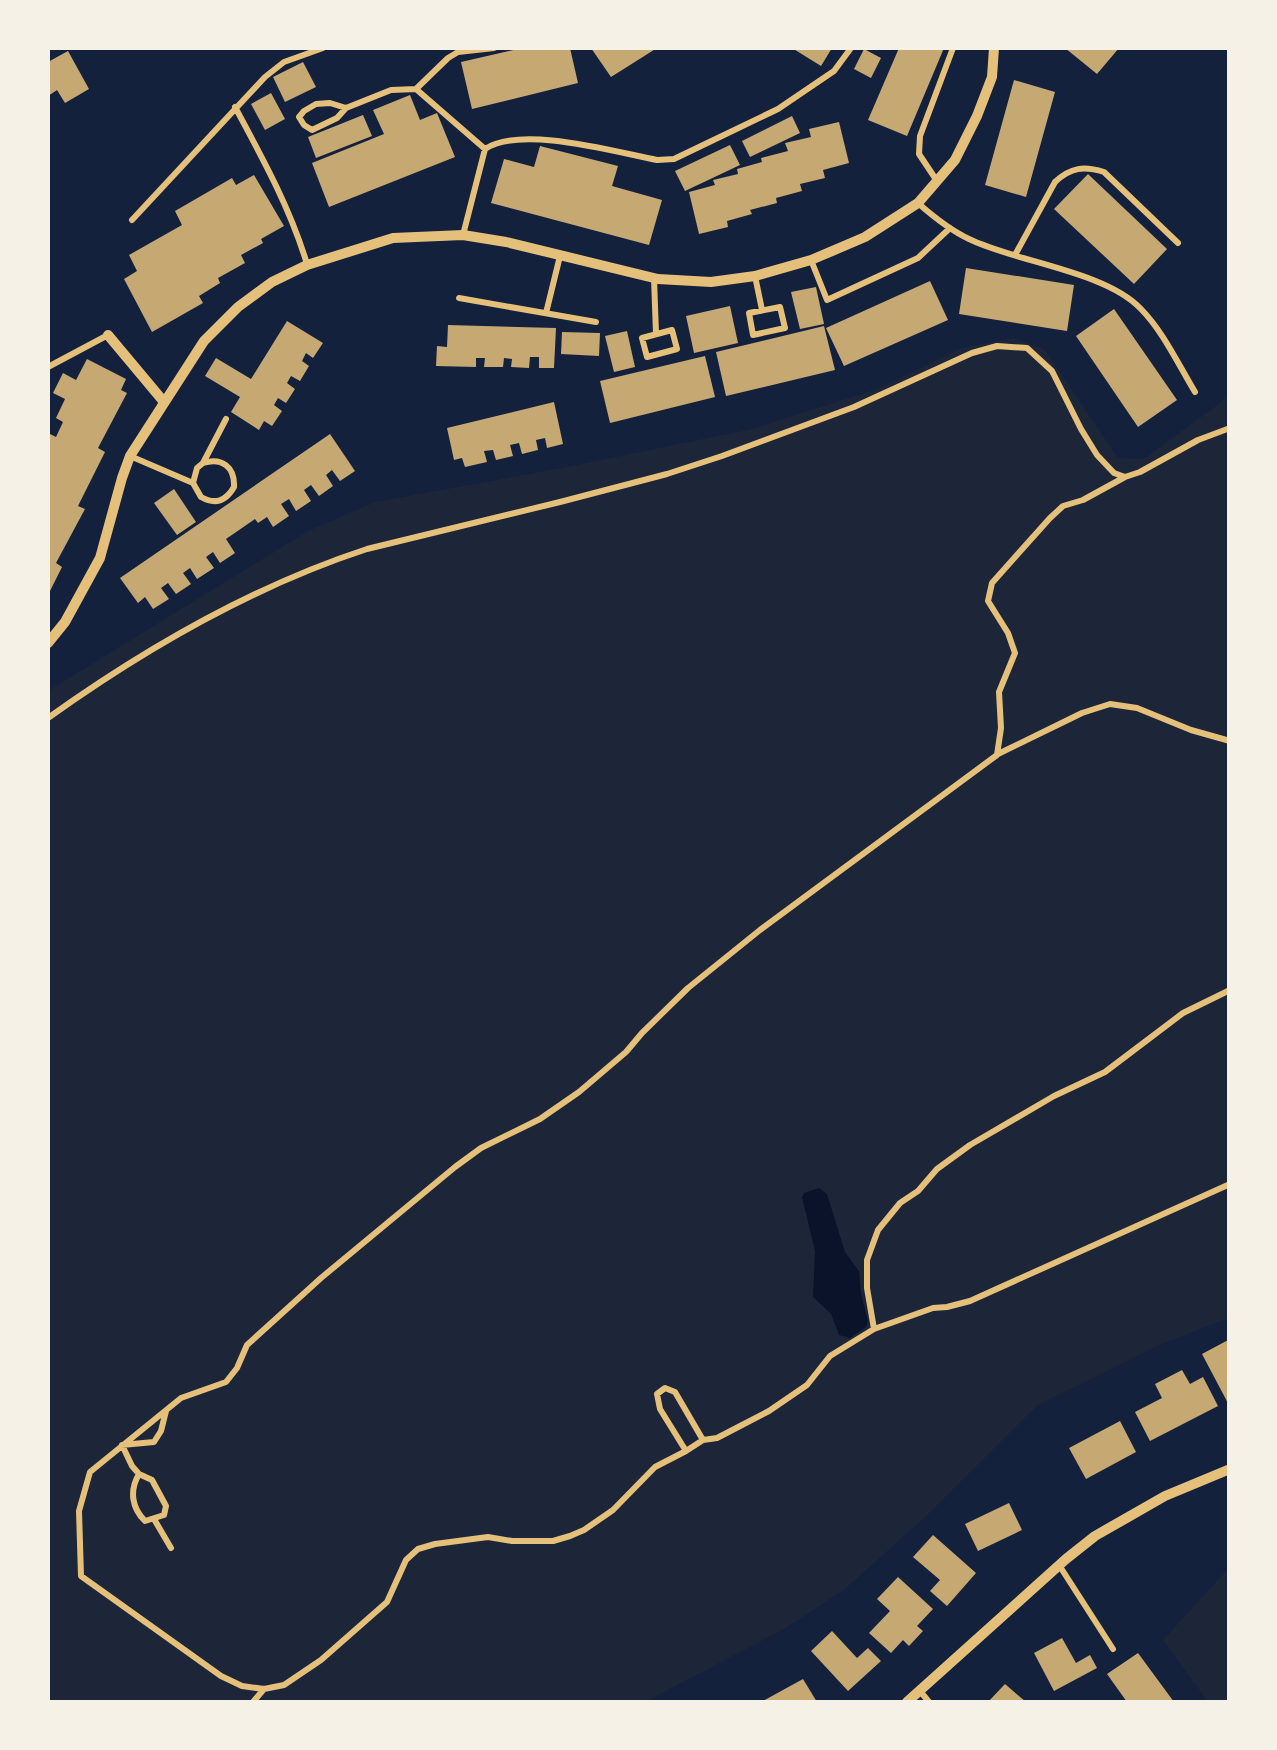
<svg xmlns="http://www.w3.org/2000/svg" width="1277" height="1750" font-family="Manrope,sans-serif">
<rect width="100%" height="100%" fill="#14213d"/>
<path fill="#1d2539" d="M1014,338L1045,350L1118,458L1144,459L1224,400L1229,393V1318L1159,1345L1038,1405L924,1518L844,1590L784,1629L645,1702H48V691L308,531L375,502L567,467L752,429L877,389L962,348Z
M1229,1568V1702H1208L1163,1640Z"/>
<path fill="#0b132b" d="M819,1188L827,1194L845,1252L859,1271L861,1294L868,1321L866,1327L850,1338L839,1335L831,1314L813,1297L815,1251L802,1197L804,1193Z"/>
<path fill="#c6a872" d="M522,48H570L578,83L472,109L461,62Z
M591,48H657L611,77Z
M792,48H832L821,66Z
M899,48H944L907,136L868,120Z
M1065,48H1119L1097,74Z
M864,49L881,58L871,78L854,69Z
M68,51L89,89L65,103L57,90L48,96V62Z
M303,62L316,87L285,102L273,77Z
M1014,80L1055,92L1026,197L985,185Z
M271,93L285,119L265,130L251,104Z
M410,95L420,120L437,113L455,157L329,207L312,163L384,134L373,110Z
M363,115L372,136L316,158L308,137Z
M792,116L800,133L750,157L742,141Z
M839,122L849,163L823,170L825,178L800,184L802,191L776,198L777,203L750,210L752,214L727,221L728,227L699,234L689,192L715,185L713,180L738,174L737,169L762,162L761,158L788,151L785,143L811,137L809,129Z
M730,145L740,165L685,191L675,171Z
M540,146L618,166L612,186L662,200L649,245L491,203L504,159L534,167Z
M1088,174L1167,249L1134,284L1054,209Z
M254,175L284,226L261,239L263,243L241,255L245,263L218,278L220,283L199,296L203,303L152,332L124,279L137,271L129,255L182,225L175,211L232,178L236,185Z
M966,268L1074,285L1067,331L959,314Z
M930,281L948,320L844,366L826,328Z
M816,287L824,324L800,329L791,292Z
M730,306L738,343L694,353L686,316Z
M1114,309L1177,400L1138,427L1076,336Z
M287,321L323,343L313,358L306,353L302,361L309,366L300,381L291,376L287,383L295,389L286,403L278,398L274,405L282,411L272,426L264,421L259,430L231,412L240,397L205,376L216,358L251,379Z
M448,325L556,328L554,368H539V357H530L529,368L511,367L512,359L504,358L503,367H484L485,358H476V367L436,366L437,346L447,347Z
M824,326L835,370L726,396L716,352Z
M627,331L635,367L614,372L605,336Z
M562,332L600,333L599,356L561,354Z
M705,356L715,397L610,423L600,381Z
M87,359L126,379L121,390L127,393L98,448L105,452L78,506L85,509L56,563L62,567L48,595V433L56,437L63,422L56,418L65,399L53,393L63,373L76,380Z
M554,402L563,444L547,448L545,438L536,440L538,450L522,454L519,443L510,445L513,456L496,460L493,450L484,451L487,462L465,467L462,458L454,460L447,428Z
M330,434L355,471L340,481L332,470L326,475L333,486L319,496L311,485L304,490L311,501L296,511L289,499L281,504L289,516L273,527L267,517L258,523L255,519L226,539L235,553L220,563L213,552L206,557L214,568L197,579L190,568L183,573L191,584L176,594L168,583L161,588L169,599L153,609L145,597L138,603L120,578Z
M174,489L196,522L177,535L154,503Z
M1230,1339V1407L1202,1354Z
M1182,1370L1190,1384L1203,1377L1218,1406L1150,1441L1135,1412L1162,1398L1155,1384Z
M1120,1421L1136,1452L1086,1479L1069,1448Z
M1009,1503L1022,1530L978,1551L965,1524Z
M933,1535L976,1573L947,1606L930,1591L940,1580L913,1557Z
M898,1577L933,1609L917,1626L923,1631L909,1646L903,1640L891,1653L869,1633L890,1611L877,1599Z
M832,1631L857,1658L868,1648L881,1661L848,1691L811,1651Z
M1062,1638L1076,1663L1090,1655L1097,1668L1054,1691L1034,1653Z
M1138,1653L1174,1702H1127L1107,1674Z
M803,1679L817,1702H761Z
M1005,1684L1026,1702H988Z"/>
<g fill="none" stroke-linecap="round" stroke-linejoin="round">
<path stroke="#e5c07b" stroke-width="6" d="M416,89L448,58L458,52L494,48
M235,107C263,159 290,208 307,264
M346,108L337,118L312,130L304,125L299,117L304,111L316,104L330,103L346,108L391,90L416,89L485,149C521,125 615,152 657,160L674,159L778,109L834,71L851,48
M937,181L919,154L920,136L953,48
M919,204C935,218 950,230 969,239C1016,262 1104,271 1140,308C1163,331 1178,364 1195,392
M132,220L265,77L284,62L323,48
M463,235L485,149
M1015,255L1055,182C1071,167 1084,166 1104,172L1178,243
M811,260L827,300L918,258L950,228
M755,276L762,310
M654,278L656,334
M459,298L596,322
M780,307L785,328L753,335L749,313Z
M546,313L560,256
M672,330L677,349L647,357L642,338Z
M48,367L108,335
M130,456L193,483
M203,463C222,457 235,467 234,487C226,501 215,505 201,497L193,483L197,468L203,463L226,419
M48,718C146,648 251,587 367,549L560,502L667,474L722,456L854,407L972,353L997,346L1027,348L1052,371L1081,429L1097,455L1114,473L1125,477L1140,472L1198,440L1230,428
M998,754L1082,713L1110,704L1137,708L1191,730L1230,741
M874,1329L933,1308L947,1307L970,1301L1230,1184
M703,1440L675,1392L665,1388L657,1394L660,1409L686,1451L703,1440L717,1438L769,1411L807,1385L830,1356L874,1329L867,1288V1260L878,1230L900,1203L918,1191L937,1169L970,1145L1054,1096L1105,1072L1183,1013L1230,990
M686,1451L655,1467L613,1510L584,1530L570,1536L553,1541H512L488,1537L435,1544L418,1549L406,1560L387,1602L321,1660L284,1685L264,1689L242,1686L221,1676L81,1576L79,1511L90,1472L181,1398L226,1382L237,1368L247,1345L321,1278L455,1167L481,1148L540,1119L579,1092L626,1052L642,1033L688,988L760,930L997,755L1001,728L999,692L1015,653L1008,633L988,601L992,583L1050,518L1063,506L1083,500L1125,477
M139,1474L152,1480L166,1506L164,1515L145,1521C132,1508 129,1491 139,1474L132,1466L122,1445L154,1442L161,1431L166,1411
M154,1519L171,1548
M1059,1565L1113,1649
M920,1691L929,1702
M253,1702L264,1689"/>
<path stroke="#e5c07b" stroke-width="10" d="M108,335L164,402
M48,643L65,622L100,558L122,478L130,456L204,341L238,307L272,282L307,265L393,238L463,235L506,242L658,279L711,282L755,276L811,260L865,237L918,203L937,181L955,160L977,116L992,77L994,48
M907,1702L1066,1559L1095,1536L1165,1496L1230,1469"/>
</g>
<rect width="1277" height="1750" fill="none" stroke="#f6f1e7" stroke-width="100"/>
</svg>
